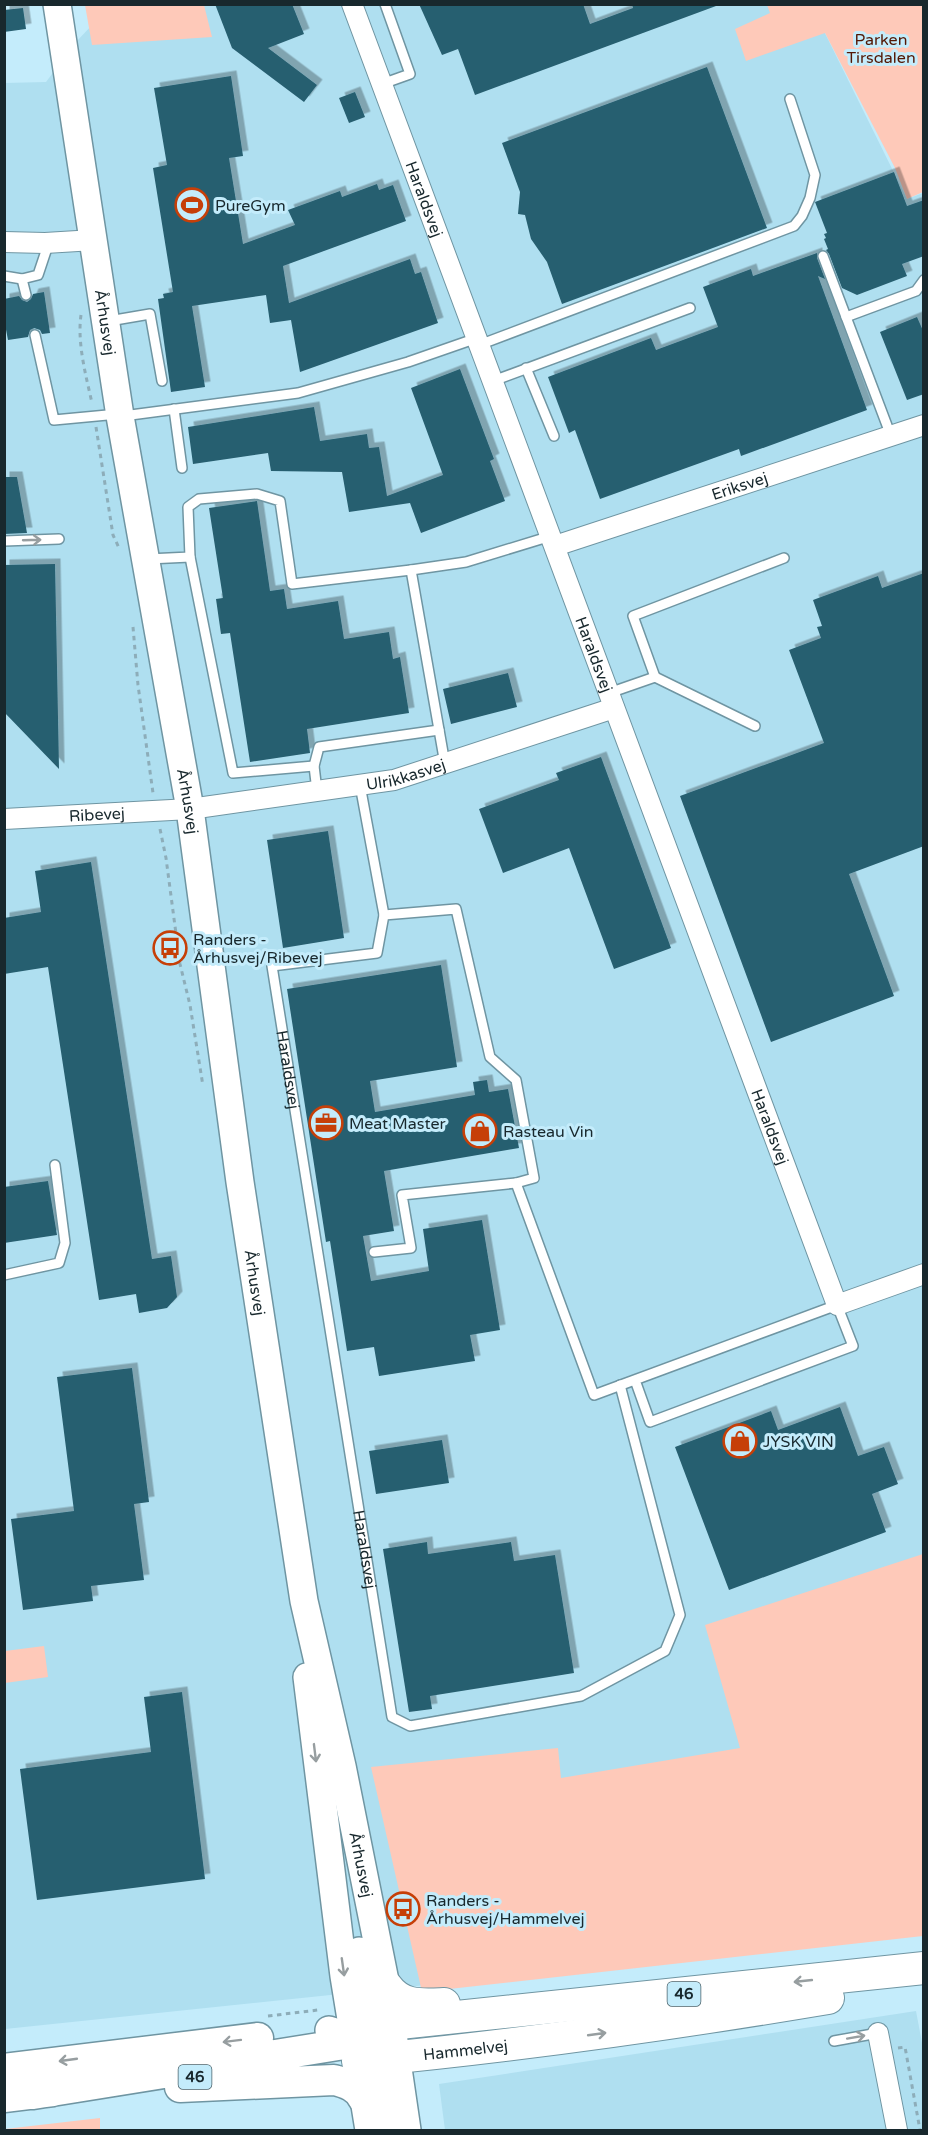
<svg xmlns="http://www.w3.org/2000/svg" width="928" height="2135" font-family="'Varela Round',sans-serif">
<defs>
<filter id="shadow"><feDropShadow dx="5.5" dy="-5.5" stdDeviation="0" flood-color="#0004"/></filter>
</defs>
<rect width="100%" height="100%" fill="#c4ecfb"/>
<path fill="#afdff0" d="M111,5H811L907,199L923,193V1922L426,1985L5,2029L4,83L46,82L76,42Z
M916,2011L923,2048V2130H445L439,2084Z"/>
<path fill="#fec9b9" d="M85,5H204L212,37L92,45Z
M767,5H923V192L907,199L895,168L825,33L746,61L735,29L770,13Z
M923,1554V1936L422,1992L371,1767L558,1748L561,1778L740,1748L705,1625Z
M44,1646L48,1677L5,1683V1651Z
M100,2118V2130H5V2129Z"/>
<path fill="#275e6f" filter="url(#shadow)" d="M215,4H292L304,34L268,48L317,85L304,102L232,48Z
M419,4H583L590,24L633,8L632,4L716,6L475,95L458,49L442,55Z
M23,8L26,29L4,32V10Z
M707,67L767,228L562,304L547,262L531,239L525,215L518,214L520,192L502,143Z
M231,76L243,156L229,158L243,244L295,225L288,210L340,191L342,197L377,184L379,190L393,185L406,221L283,266L289,303L410,259L415,274L421,272L438,323L300,372L291,320L270,323L266,295L192,306L205,387L171,392L158,299L164,298L163,294L173,292L153,168L167,165L154,88Z
M355,92L365,117L349,123L339,98Z
M894,172L907,206L924,200V256L902,264L907,276L857,295L842,288L829,254L826,250L828,249L824,239L826,238L824,234L827,233L815,202Z
M817,253V258L825,279L818,276L867,410L741,456L739,449L600,499L575,430L569,433L548,377L651,338L656,350L718,327L703,287L751,269L753,276Z
M44,292L50,333L42,334L40,330L34,328L30,330L28,337L8,340L4,319V299L19,296L22,300L27,302L31,299L33,294Z
M917,317L924,333V394L907,400L880,332Z
M460,369L494,459L490,461L505,501L421,533L410,503L349,512L342,472L271,471L268,453L193,464L188,427L314,407L320,441L367,434L369,448L379,447L387,496L443,475L411,388Z
M4,477H17L27,533L4,534Z
M257,501L270,591L284,589L287,609L338,601L344,639L389,632L393,659L400,657L409,713L307,729L310,753L250,762L230,633L221,634L216,599L223,598L209,508Z
M55,564L59,769L4,712V565Z
M924,573V846L849,874L894,996L771,1042L680,796L824,743L789,650L821,638L817,627L822,626L813,600L878,576L882,588Z
M508,673L517,707L451,724L443,689Z
M601,757L671,948L614,969L569,848L503,873L479,809L559,780L556,773Z
M328,831L344,938L283,948L267,840Z
M91,862L152,1259L171,1256L177,1297L167,1308L139,1313L136,1294L99,1300L48,967L4,974V918L41,912L35,871Z
M441,965L457,1067L370,1081L375,1112L475,1095L473,1082L487,1080L489,1092L508,1089L519,1148L384,1171L394,1231L363,1236L371,1281L429,1271L423,1229L482,1220L500,1330L470,1335L475,1361L379,1376L374,1347L347,1351L330,1241L326,1242L287,989Z
M48,1181L57,1235L4,1243V1187Z
M132,1368L149,1502L134,1504L144,1580L91,1586L93,1601L23,1610L11,1519L74,1511L57,1377Z
M840,1407L858,1456L884,1447L898,1484L872,1494L886,1532L729,1590L675,1447L771,1411L778,1430Z
M442,1440L449,1483L376,1494L369,1451Z
M427,1542L428,1554L511,1542L514,1561L555,1555L574,1673L430,1696L432,1709L409,1712L383,1549Z
M182,1692L205,1879L37,1900L20,1769L151,1752L144,1697Z"/>
<g fill="none" stroke-linecap="round" stroke-linejoin="round">
<g stroke="#6f95a2" stroke-width="12">
<g id="service">
<path d="M382,84L410,74L385,4"/>
<path d="M823,256L891,436"/>
<path d="M4,276L22,279"/>
<path d="M26,295L22,279L38,275L46,251L45,243"/>
<path d="M846,317L916,291L924,280"/>
<path d="M109,321L150,314L162,381"/>
<path d="M35,335L54,420L118,414"/>
<path d="M479,345L794,226L802,216L810,198L815,175L790,99"/>
<path d="M526,368L554,436"/>
<path d="M493,381L690,308"/>
<path d="M174,409L182,468"/>
<path d="M123,416L298,393L408,362L477,338"/>
<path d="M4,541L59,539"/>
<path d="M190,557L233,773L314,766"/>
<path d="M148,559L190,557L188,507L199,499L257,494L280,501L292,584L411,570L445,764"/>
<path d="M411,570L466,562L551,536"/>
<path d="M655,677L633,616L784,558"/>
<path d="M609,693L655,677L755,726"/>
<path d="M360,785L384,915"/>
<path d="M317,791L314,766L319,747L439,730"/>
<path d="M516,1183L594,1395L837,1305L853,1346L650,1422L635,1380"/>
<path id="s1" d="M374,1252L411,1248L402,1195L516,1183L534,1178L516,1080L490,1057L456,909L384,915L377,953L272,966L392,1717L410,1726L581,1696L665,1651L680,1615L620,1385"/>
<path d="M4,1275L59,1263L65,1243L55,1165"/>
<path d="M834,2041L878,2033"/>
</g>
</g>
<g stroke="#6f95a2" stroke-width="22">
<g id="minor">
<path id="s2" d="M352,4L837,1305L924,1274"/>
<path d="M4,242L45,243L94,240"/>
<path id="s3" d="M555,546L924,425"/>
<path id="s4" d="M4,819L190,809L394,780L614,708"/>
<path d="M878,2033L897,2130"/>
</g>
</g>
<g stroke="#6f95a2" stroke-width="30">
<g id="secondary">
<path id="s5" d="M57,4L120,416L190,809L240,1182L304,1601L342,1766L386,1986L407,2130"/>
<path d="M307,1677L344,1976L369,2130"/>
<path d="M359,1951C364,1980 364,2014 385,2036"/>
<path d="M329,2030C379,2043 381,2079 388,2123"/>
</g>
</g>
<g stroke="#6f95a2" stroke-width="33">
<path id="primary" d="M4,2069L258,2038
M180,2087L334,2080C347,2083 357,2087 363,2098
M33,2094L338,2045C370,2036 379,2026 387,1994
M4,2097L53,2091"/>
</g>
<g stroke="#6f95a2" stroke-width="34">
<g id="trunk">
<path d="M386,1986C401,2007 420,2005 444,2004"/>
<path d="M352,2028L924,1968"/>
<path id="s6" d="M358,2061C516,2046 672,2024 828,1998"/>
<path d="M362,2091C365,2072 370,2058 387,2048"/>
</g>
</g>
<path stroke="#8dadb9" stroke-width="3" stroke-dasharray="4.5 4.5" stroke-linecap="butt" d="M81,315C77,343 86,376 92,403
M96,427L113,535L120,550
M133,627L138,685L153,793
M160,829L166,858L180,964L190,1005L203,1086
M268,2016L318,2010
M898,2048L905,2047L920,2130"/>
<use href="#service" stroke="#fff" stroke-width="9"/>
<use href="#minor" stroke="#fff" stroke-width="20"/>
<use href="#secondary" stroke="#fff" stroke-width="27"/>
<use href="#primary" stroke="#fff" stroke-width="30"/>
<use href="#trunk" stroke="#fff" stroke-width="32"/>
</g>
<defs><path id="oneway-shaft" d="M-6 0H5M1.5-3L5.5 0L1.5 3" fill="none" stroke-width="1.6" stroke-linecap="round" stroke-linejoin="round" transform="scale(1.5)"/></defs>
<g stroke="#979ea0">
<use href="#oneway-shaft" transform="translate(32 540) rotate(-2)"/>
<use href="#oneway-shaft" transform="translate(315 1753) rotate(83)"/>
<use href="#oneway-shaft" transform="translate(343 1967) rotate(82)"/>
<use href="#oneway-shaft" transform="translate(803 1981) rotate(174)"/>
<use href="#oneway-shaft" transform="translate(597 2034) rotate(-8)"/>
<use href="#oneway-shaft" transform="translate(856 2037) rotate(-10)"/>
<use href="#oneway-shaft" transform="translate(232 2041) rotate(173)"/>
<use href="#oneway-shaft" transform="translate(68 2060) rotate(172)"/>
</g>
<defs>
<g id="stadium-ring" transform="scale(1.725)"><circle r="9.5" fill="#c4ecfb" stroke="#c63f08" stroke-width="1.5"/><path d="M0-5a6.5 5 0 1 0 0 10a6.5 5 0 1 0 0-10ZM-3.5-1.8h7v3.6h-7Z" fill="#c63f08"/></g>
<g id="bus-ring" transform="scale(1.725)"><circle r="9.5" fill="#c4ecfb" stroke="#c63f08" stroke-width="1.5"/><path d="M-5-6H5V4H4V6H2V4H-2V6H-4V4H-5ZM-3.5-4V0h7V-4ZM-3.5 1.2v1.5H-2V1.2ZM2 1.2v1.5H3.5V1.2Z" fill="#c63f08"/></g>
<g id="office-ring" transform="scale(1.725)"><circle r="9.5" fill="#c4ecfb" stroke="#c63f08" stroke-width="1.5"/><path d="M-6-3h4V-5.5h4V-3h4V5H-6ZM-1-4.5V-3h2v-1.5ZM-6 0V1H6V0Z" fill="#c63f08"/></g>
<g id="shop-ring" transform="scale(1.725)"><circle r="9.5" fill="#c4ecfb" stroke="#c63f08" stroke-width="1.5"/><path d="M-5-2.5h2.3a2.7 3.5 0 0 1 5.4 0H5L5.5 6h-11ZM-1.5-2.5h3a1.5 2.3 0 0 0-3 0Z" fill="#c63f08"/></g>
</defs>
<g fill-rule="evenodd">
<use href="#stadium-ring" x="192" y="205"/>
<use href="#bus-ring" x="170" y="948"/>
<use href="#office-ring" x="326" y="1123"/>
<use href="#shop-ring" x="480" y="1131"/>
<use href="#shop-ring" x="740" y="1441"/>
<use href="#bus-ring" x="403" y="1909"/>
</g>
<g text-anchor="middle" stroke-width="6" stroke-linejoin="round" paint-order="stroke">
<g fill="#c4ecfb" stroke="#4c636b" stroke-width="1.5">
<rect x="667.5" y="1982" width="33" height="24" rx="4.5"/>
<rect x="178.5" y="2065" width="33" height="24" rx="4.5"/>
</g>
<g font-size="15" font-weight="bold" fill="#18282d">
<text x="684" y="1999">46</text>
<text x="195" y="2082">46</text>
</g>
<g font-size="16" fill="#531704" stroke="#c4ecfb">
<text x="881" y="45">Parken<tspan x="881" dy="18">Tirsdalen</tspan></text>
</g>
<g font-size="16" fill="#18282d" stroke="#c4ecfb">
<text dy="6" stroke="none"><textPath href="#s2" startOffset="208">Haraldsvej</textPath></text>
<text dy="6" stroke="none"><textPath href="#s5" startOffset="322">Århusvej</textPath></text>
<text dy="6" stroke="none"><textPath href="#s3" startOffset="194">Eriksvej</textPath></text>
<text dy="6" stroke="none"><textPath href="#s2" startOffset="694">Haraldsvej</textPath></text>
<text dy="6" stroke="none"><textPath href="#s4" startOffset="405">Ulrikkasvej</textPath></text>
<text dy="6" stroke="none"><textPath href="#s5" startOffset="808">Århusvej</textPath></text>
<text dy="6" stroke="none"><textPath href="#s4" startOffset="93">Ribevej</textPath></text>
<text dy="6" stroke="none"><textPath href="#s1" startOffset="832">Haraldsvej</textPath></text>
<text dy="6" stroke="none"><textPath href="#s2" startOffset="1198">Haraldsvej</textPath></text>
<text dy="6" stroke="none"><textPath href="#s5" startOffset="1294">Århusvej</textPath></text>
<text dy="6" stroke="none"><textPath href="#s1" startOffset="1318">Haraldsvej</textPath></text>
<text dy="6" stroke="none"><textPath href="#s5" startOffset="1886">Århusvej</textPath></text>
<text dy="6" stroke="none"><textPath href="#s6" startOffset="108">Hammelvej</textPath></text>
</g>
<g font-size="16" fill="#18282d" stroke="#c4ecfb" text-anchor="start">
<text x="215" y="211">PureGym</text>
<text x="193" y="945">Randers -<tspan x="193" dy="18">Århusvej/Ribevej</tspan></text>
<text x="349" y="1129">Meat Master</text>
<text x="503" y="1137">Rasteau Vin</text>
<text x="763" y="1447">JYSK VIN</text>
<text x="426" y="1906">Randers -<tspan x="426" dy="18">Århusvej/Hammelvej</tspan></text>
</g>
</g>
<rect width="928" height="2135" fill="none" stroke="#18282d" stroke-width="12"/>
</svg>
